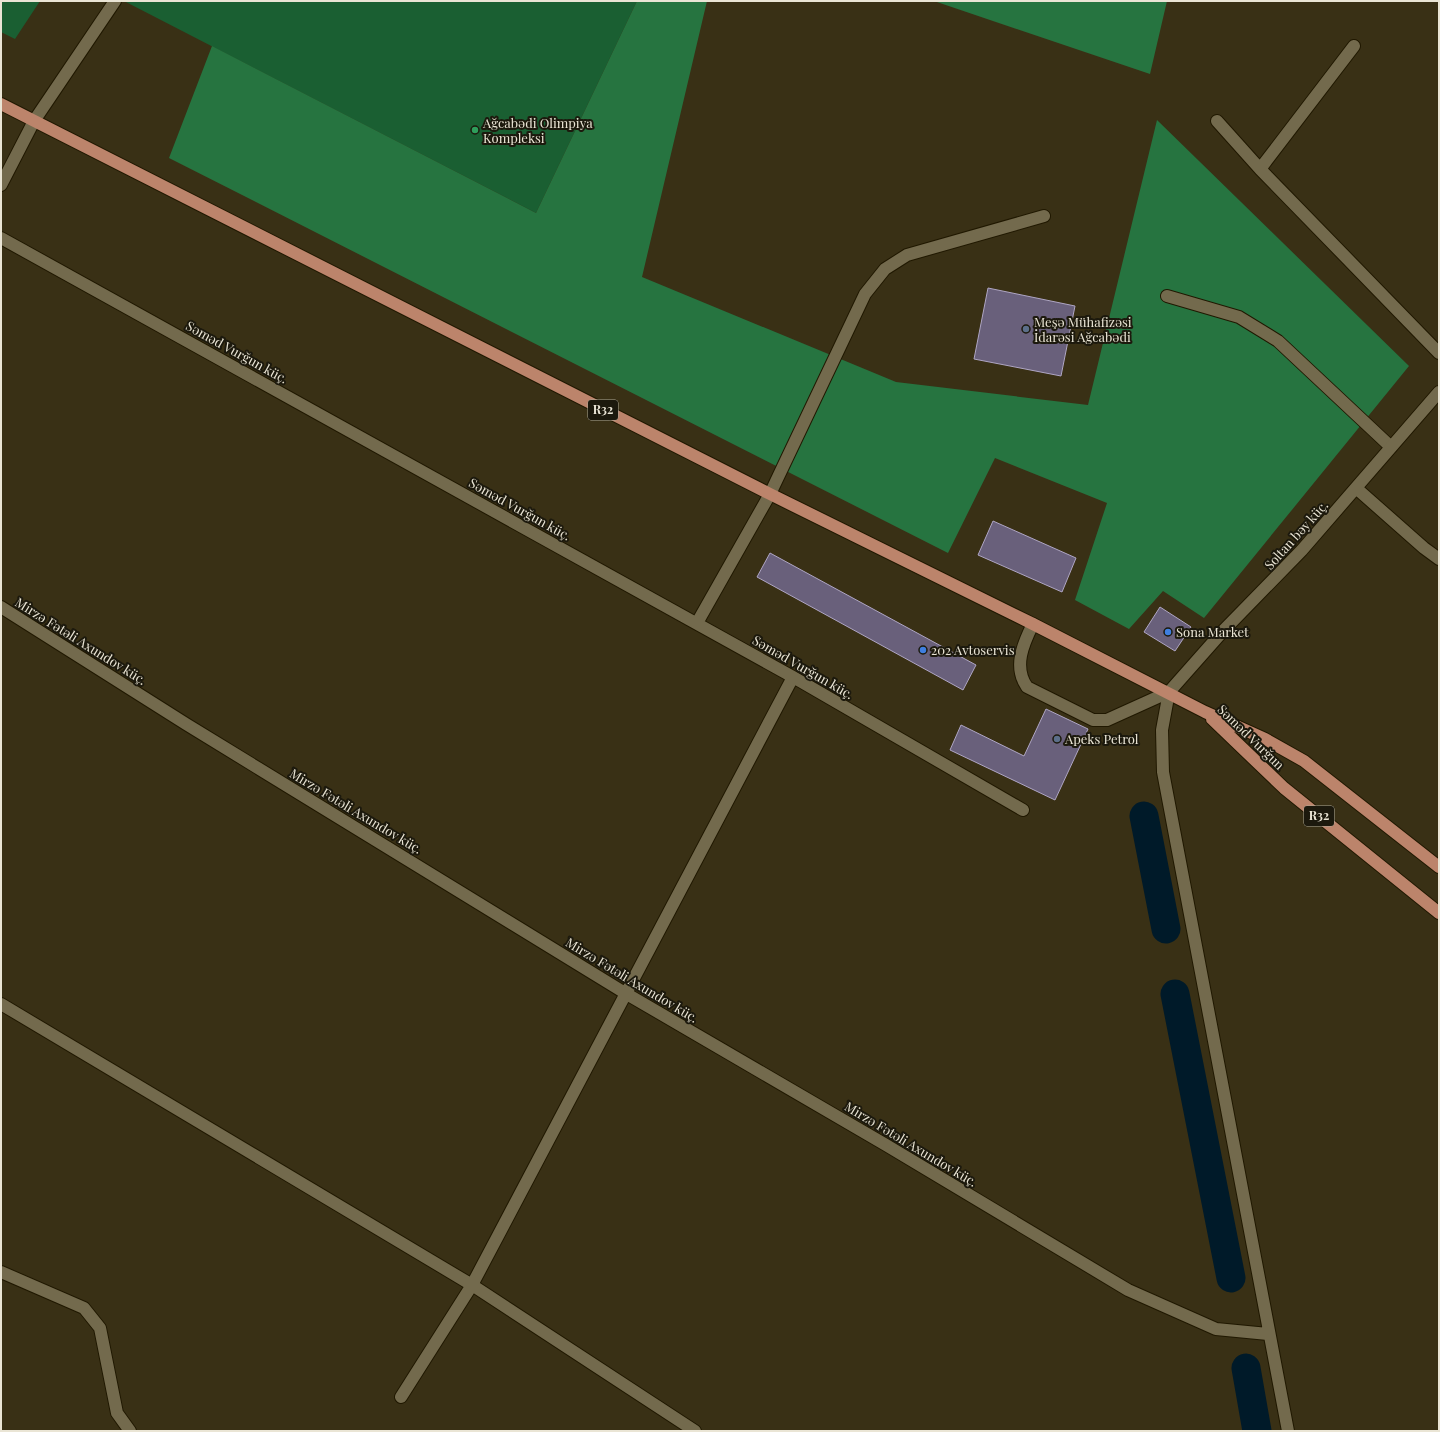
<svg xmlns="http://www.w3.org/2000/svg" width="1440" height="1432" font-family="'Playfair Display',serif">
<rect width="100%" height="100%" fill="#393015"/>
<path fill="#1a5f32" d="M1,1H40L15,39L1,32Z
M124,1H637L536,213Z"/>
<path fill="#267440" d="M637,1H707L642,277L896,382L1088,405L1157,120L1409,366L1204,618L1163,591L1129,629L1075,600L1107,503L995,458L948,553L169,158L212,46L536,213Z
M934,1H1167L1150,74Z"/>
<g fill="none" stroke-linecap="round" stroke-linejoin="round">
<path stroke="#001a29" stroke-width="29" d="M1144,816L1166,929
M1175,994L1231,1278
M1246,1368L1257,1431"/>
</g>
<path fill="#69607b" stroke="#afa6c4" d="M988,288L1075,306L1061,376L974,359Z
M993,521L1076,558L1062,592L978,555Z
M770,553L976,665L963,690L757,577Z
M1160,607L1191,627L1175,651L1144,632Z
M1046,709L1088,729L1055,800L950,750L961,725L1024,756Z"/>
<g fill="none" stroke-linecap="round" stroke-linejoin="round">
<g stroke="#201800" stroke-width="14">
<path id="lane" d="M34,121L115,1
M1167,296L1239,317L1278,341L1391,447
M770,494L865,294L885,269L907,255L1044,216
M1033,624C1023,644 1013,667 1027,687L1093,720H1107L1169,692"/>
</g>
<g stroke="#201800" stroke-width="14">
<path id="street" d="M1217,121L1260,169L1439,353
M1260,169L1354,46
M1,185L34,121
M1,238L793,677L1023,810
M1356,488L1424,548L1439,559
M1,607L186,724L625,993L886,1145L1128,1290L1216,1329L1268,1334
M697,623L770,494
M1,1004L472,1285L695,1431
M1,1272L84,1308L100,1328L117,1413L130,1431
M401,1397L472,1285L793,677
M1288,1431L1163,772L1162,730L1169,692L1223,631L1302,550L1439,392"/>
</g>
<g stroke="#201800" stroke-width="14">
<path id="primary" d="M1,104L770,494L1033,624L1205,712L1265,739L1304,761L1439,867
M1212,719L1284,788L1439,913"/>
</g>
<use href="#lane" stroke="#736a4d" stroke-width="12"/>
<use href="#street" stroke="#736a4d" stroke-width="12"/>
<use href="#primary" stroke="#bc846b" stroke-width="12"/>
</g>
<circle fill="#2e9e5b" stroke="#1c190d" stroke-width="1.5" cx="475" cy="130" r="4"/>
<g fill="#5c6f8a" stroke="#1c190d" stroke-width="1.5">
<circle cx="1026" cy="329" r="4"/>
<circle cx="1057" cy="739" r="4"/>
</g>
<g fill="#3f7fe0" stroke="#1c190d" stroke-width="1.5">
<circle cx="1168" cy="632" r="4"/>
<circle cx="923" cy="650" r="4"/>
</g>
<g text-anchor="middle" stroke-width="4" stroke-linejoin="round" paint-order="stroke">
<g fill="#1c190d" stroke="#aca899" stroke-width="1">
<rect x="588" y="400" width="30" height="20" rx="3"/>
<rect x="1304" y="806" width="30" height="20" rx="3"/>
</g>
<g font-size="12" font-weight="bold" fill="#eae5d5">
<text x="603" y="414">R32</text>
<text x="1319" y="820">R32</text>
</g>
<g font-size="13" fill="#eae5d5" stroke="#1c190d" text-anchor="start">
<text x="483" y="128">Ağcabədi Olimpiya<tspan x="483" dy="15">Kompleksi</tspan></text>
<text x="1034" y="327">Meşə Mühafizəsi<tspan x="1034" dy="15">İdarəsi Ağcabədi</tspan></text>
<text x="1176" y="637">Sona Market</text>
<text x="931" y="655">202 Avtoservis</text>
<text x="1065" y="744">Apeks Petrol</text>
</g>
<g font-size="13" fill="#eae5d5" stroke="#1c190d">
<text transform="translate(237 352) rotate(29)" y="5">Səməd Vurğun küç.</text>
<text transform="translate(520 509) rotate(29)" y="5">Səməd Vurğun küç.</text>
<text transform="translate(1296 535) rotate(-48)" y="5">Soltan bəy küç.</text>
<text transform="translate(81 641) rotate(32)" y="5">Mirzə Fətəli Axundov küç.</text>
<text transform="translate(803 667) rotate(30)" y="5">Səməd Vurğun küç.</text>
<text transform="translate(1251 737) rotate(44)" y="5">Səməd Vurğun</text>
<text transform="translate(356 811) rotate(31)" y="5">Mirzə Fətəli Axundov küç.</text>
<text transform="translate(632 980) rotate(31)" y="5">Mirzə Fətəli Axundov küç.</text>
<text transform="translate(911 1144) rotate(31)" y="5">Mirzə Fətəli Axundov küç.</text>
</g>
</g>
<rect width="1440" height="1432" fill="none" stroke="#eae5d5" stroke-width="4"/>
</svg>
